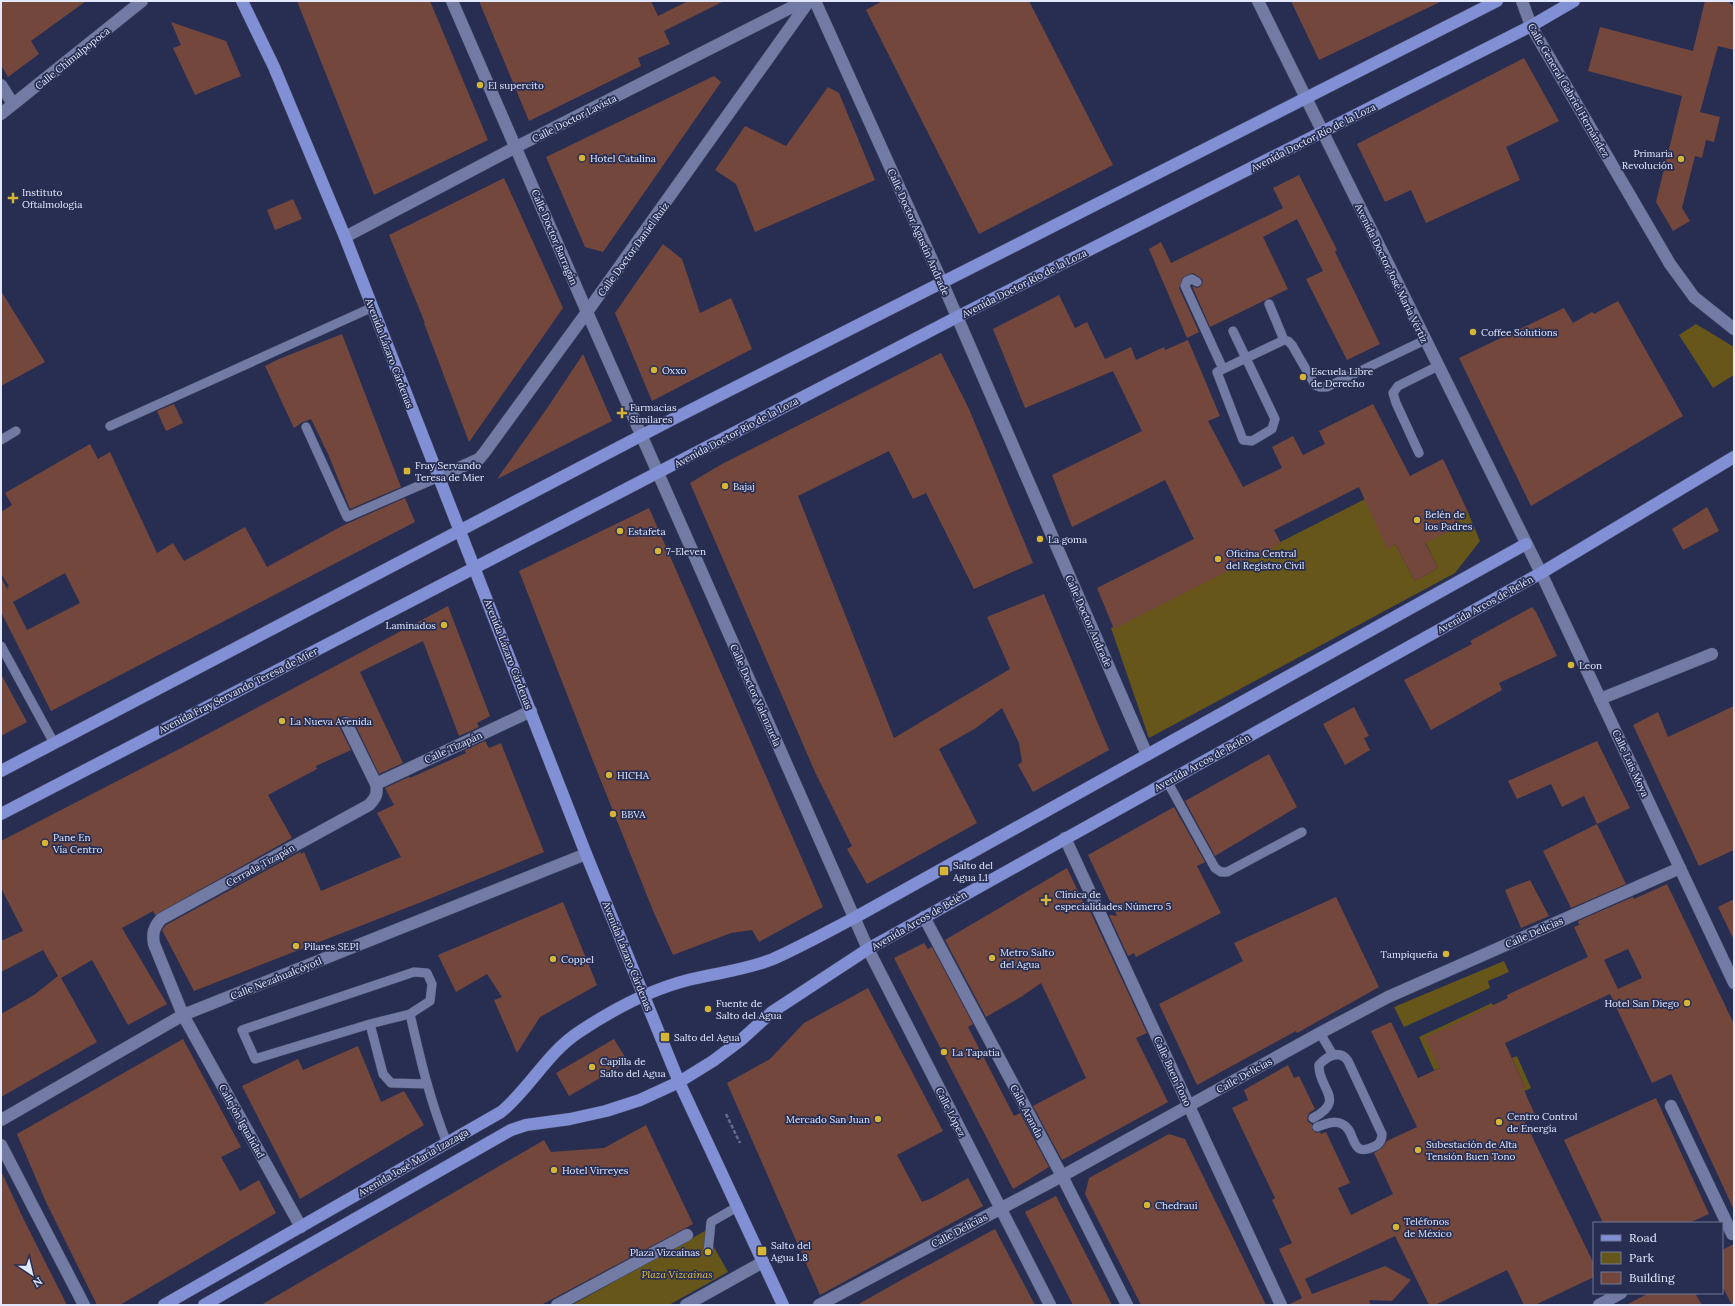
<svg xmlns="http://www.w3.org/2000/svg" width="1735" height="1306" font-family="Lora,serif">
<rect width="100%" height="100%" fill="#272e52"/>
<path fill="#665619" d="M1696,324L1734,347V375L1713,388L1679,335Z
M1365,499L1388,548L1395,544L1415,581L1438,568L1420,532L1441,535L1461,525L1456,515L1467,510L1480,541L1455,573L1149,738L1111,628Z
M1504,961L1509,972L1488,981L1490,988L1404,1027L1394,1007Z
M1492,1003L1507,1037L1426,1038L1440,1068L1434,1070L1419,1037Z
M1517,1056L1531,1088L1459,1122L1463,1116L1525,1087L1512,1058Z
M705,1231L728,1272L669,1305H572Z"/>
<path fill="#74473d" fill-rule="evenodd" d="M1,1H86L31,41L39,54L8,77L1,65Z
M297,1H430L488,140L374,195Z
M479,1H651L658,16L688,1H724L664,31L670,44L638,58L641,66L529,121Z
M882,1H1029L1113,165L979,234L866,10Z
M1291,1H1442L1319,60Z
M1705,1H1730V4L1734,5V50L1718,46L1700,112L1720,117L1714,142L1706,140L1702,158L1695,156L1682,208L1690,221L1673,231L1656,202L1682,96L1588,71L1600,27L1693,51Z
M171,22L226,41L241,76L195,95L173,48L181,45Z
M1524,58L1559,121L1506,147L1520,180L1426,223L1411,190L1385,202L1357,144Z
M714,76L721,82L603,252L585,247L546,157Z
M828,87L839,93L875,180L755,232L736,184L715,170L745,126L786,146Z
M1299,175L1337,250L1335,252L1380,344L1347,360L1306,279L1323,271L1297,219L1263,237L1288,289L1210,327L1192,286L1197,288L1200,287L1203,282L1202,279L1193,273L1183,277L1179,288L1199,332L1187,338L1149,249L1161,242L1171,263L1283,208L1273,188Z
M504,178L563,308L469,442L424,323H425L389,235Z
M293,199L302,219L275,230L267,210Z
M663,244L682,259L700,313L731,298L752,349L652,401L615,313Z
M1,291L45,362L1,386Z
M1059,295L1075,328L1087,322L1105,359L1131,347L1136,360L1164,347L1165,350L1188,340L1220,416L1208,421L1243,487L1282,468L1272,447L1293,436L1303,455L1325,444L1319,431L1373,404L1410,476L1443,459L1467,510L1456,515L1461,525L1425,543L1438,568L1415,581L1395,544L1387,549L1359,487L1274,530L1281,543L1275,547L1114,629L1097,588L1194,539L1165,480L1072,527L1052,475L1142,431L1113,371L1025,408L993,329Z
M1618,301L1683,416L1531,506L1459,358L1564,308L1573,323L1592,312L1594,314Z
M342,334L401,487L350,509L329,456L311,419L303,422L294,428L265,366L279,359Z
M941,353L969,409L1033,563L974,589L926,493L913,499L889,451L798,496L894,738L1010,669L987,617L1044,594L1109,750L1033,792L1018,765L1022,762L1019,743L1002,708L976,728L939,749L977,823L867,884L847,849L852,846L815,772L690,483L722,464Z
M583,354L612,421L497,479L550,404Z
M174,404L183,423L166,431L157,411Z
M90,444L98,459L110,452L157,553L173,543L184,561L245,527L267,567L342,526L405,498L415,522L51,711L1,612V577L8,591L7,587L9,586L1,574V512L12,505L5,493ZM65,573L80,603L27,630L13,602Z
M1707,507L1719,531L1683,550L1672,529Z
M649,508L823,907L759,942L752,930L731,933L673,955L654,913L591,756L519,571Z
M448,606L490,716L477,723L479,727L459,736L423,641L360,672L403,763L379,774L353,720L347,716H342L340,719L339,726L351,750L316,766L317,769L268,795L292,838L155,915L153,911L122,928L167,1004L128,1025L92,960L61,978L97,1042L1,1097V1014L34,995L58,976L43,950L1,972V941L23,931L1,888V841L187,745Z
M1532,607L1536,612L1557,656L1499,683L1502,690L1431,730L1404,680L1472,644L1470,641Z
M1,674L27,722L1,736Z
M1734,706V850L1699,866L1633,725L1658,712L1668,737Z
M1354,707L1369,736L1364,738L1370,750L1345,765L1323,724Z
M485,741L489,748L501,743L544,852L424,901L194,991L162,930L166,925L300,852L301,854L304,852L321,891L401,857L377,813L394,805L385,788L409,777L410,778L466,753L465,750Z
M1597,741L1630,808L1597,824L1584,796L1562,807L1551,784L1517,799L1508,781Z
M1269,754L1297,807L1215,856L1185,801Z
M1174,807L1205,862L1197,866L1221,913L1136,957L1134,953L1128,956L1109,915L1117,916L1088,855Z
M1597,824L1626,884L1571,908L1543,851Z
M1067,868L1087,910L1090,911L1147,1033L1136,1038L1168,1102L1062,1160L1033,1106L1086,1078L1041,983L1021,997L986,1017L945,940Z
M1530,880L1549,916L1521,928L1505,890Z
M1667,884L1734,1024V1210L1671,1074L1652,1083L1610,994L1505,1043L1525,1087L1523,1088L1536,1117L1525,1122L1594,1264V1277L1535,1305H1524L1507,1270L1435,1305H1429L1395,1236L1305,1279L1312,1294L1385,1266L1411,1280L1392,1301L1369,1300L1371,1305H1288L1302,1298L1279,1249L1292,1243L1272,1200L1275,1198L1232,1108L1248,1100L1244,1090L1288,1065L1294,1078L1299,1076L1315,1109L1309,1113L1307,1118L1308,1122L1312,1124V1129L1316,1133L1320,1132L1321,1134L1326,1132L1350,1183L1338,1188L1351,1215L1393,1194L1374,1153L1382,1148L1387,1141L1417,1127L1371,1031L1391,1022L1418,1078L1440,1068L1425,1038L1508,998L1507,995L1588,957L1574,927L1579,925L1578,921L1633,897L1634,899ZM1628,949L1642,978L1618,989L1604,960Z
M1336,897L1379,987L1297,1033L1296,1031L1197,1085L1159,1004L1243,961L1234,943Z
M1734,899V940L1718,907Z
M563,902L597,985L540,1017L517,1053L494,1000L502,997L487,974L456,992L438,955Z
M924,943L928,949L932,947L973,1024L968,1027L1014,1116L1020,1113L1049,1167L1013,1189L894,958Z
M868,988L943,1131L897,1155L922,1202L932,1198L968,1178L983,1206L820,1295L727,1083L770,1059L804,1023Z
M183,1039L241,1147L221,1157L240,1191L259,1180L276,1213L120,1305H97L46,1202L17,1134Z
M614,1039L628,1062L569,1096L556,1073Z
M358,1046L381,1102L404,1091L424,1125L300,1199L242,1086L298,1059L303,1070Z
M1656,1098L1709,1214L1689,1223H1603L1564,1140Z
M646,1125L693,1224L541,1305H261L544,1140L551,1152L604,1148Z
M1169,1134L1185,1139L1266,1305H1141L1085,1194L1089,1178Z
M1,1171L24,1220L67,1305H1Z
M1056,1196L1112,1305H1073L1025,1212Z
M995,1229L1035,1305H857L912,1274Z
M1734,1244V1305H1732L1722,1286V1250Z
M1649,1293H1695L1702,1305H1626Z"/>
<g fill="none" stroke-linecap="round" stroke-linejoin="round">
<g stroke="#424866" stroke-width="10">
<path id="lane" d="M1197,282L1192,279L1187,281L1185,286L1223,369
M1269,304L1284,340
M1233,331L1275,419L1272,429L1252,441L1243,440L1217,372L1284,340L1288,341L1292,345L1315,385L1320,387H1327L1425,340
M110,426L373,307
M306,427L347,517L439,477
M1,440L16,431
M1419,453L1396,403L1393,393L1398,386L1438,366
M1,646L54,743
M1167,781L1215,868L1221,872H1227L1302,832
M370,1024L410,1014
M1320,1033L1333,1055
M427,1084L391,1083L383,1074L370,1024L255,1059L242,1030L414,972L427,973L432,984L430,1001L410,1014C420,1058 430,1101 447,1143
M1313,1118C1347,1100 1318,1089 1319,1065C1327,1056 1340,1049 1348,1061L1382,1134C1382,1139 1381,1142 1377,1145C1348,1161 1358,1131 1342,1124C1334,1120 1325,1124 1317,1127
M708,1252L711,1222L737,1207"/>
</g>
<g stroke="#424866" stroke-width="13">
<path id="street" d="M452,1L587,312L868,949L1050,1305
M815,1L942,282L1147,755
M1522,1L1531,26L1670,264L1694,297L1734,329
M1,85L13,104
M1,114L142,1
M345,237L516,147L804,1
M439,477L479,459L484,453L587,312L809,1
M1600,699L1712,654
M376,784L531,711
M1065,838L1281,1305
M924,917L1062,1176L1127,1305
M1671,1106L1732,1234
M1,1120L183,1015L586,854
M301,1227L183,1015L154,944C152,933 154,927 161,919L369,805C376,798 378,793 376,784L346,723
M557,1305L687,1235
M686,1305L763,1262
M819,1305L1062,1176L1320,1033L1388,997L1680,868
M1599,1305L1621,1293"/>
</g>
<g stroke="#424866" stroke-width="13">
<path id="secondary" d="M1258,1L1541,573L1734,983
M1,1145L84,1305"/>
</g>
<g stroke="#424866" stroke-width="13">
<path id="primary" d="M242,1L274,67L345,237L586,854L679,1082L783,1305
M1,771L671,420L1497,1
M1,814L957,317L1322,132L1531,26L1574,1
M164,1305L501,1112C530,1088 547,1053 579,1032C612,1010 649,990 688,980C716,973 746,970 773,959C800,947 827,932 854,918L1526,544
M204,1305L511,1130L526,1125L570,1119L606,1111L640,1100L679,1082L713,1061L741,1040L772,1012L868,949L1541,573L1734,457"/>
</g>
<path stroke="#646b8b" stroke-width="2.5" stroke-dasharray="4 2" stroke-linecap="butt" d="M726,1114L740,1143"/>
<use href="#lane" stroke="#717ba4" stroke-width="9"/>
<use href="#street" stroke="#717ba4" stroke-width="12"/>
<use href="#secondary" stroke="#717ba4" stroke-width="12"/>
<use href="#primary" stroke="#818fd4" stroke-width="12"/>
</g>
<g fill="#d6b534" stroke="#272e52" stroke-width="1.5">
<circle cx="480" cy="85" r="4"/>
<circle cx="582" cy="158" r="4"/>
<circle cx="1681" cy="159" r="4"/>
<path d="M11 192h4v4h4v4h-4v4h-4v-4h-4v-4h4z"/>
<circle cx="1473" cy="332" r="4"/>
<circle cx="654" cy="370" r="4"/>
<circle cx="1303" cy="377" r="4"/>
<path d="M620 407h4v4h4v4h-4v4h-4v-4h-4v-4h4z"/>
<rect x="403" y="467" width="8" height="8" rx="2"/>
<circle cx="725" cy="486" r="4"/>
<circle cx="1417" cy="520" r="4"/>
<circle cx="620" cy="531" r="4"/>
<circle cx="1040" cy="539" r="4"/>
<circle cx="658" cy="551" r="4"/>
<circle cx="1218" cy="559" r="4"/>
<circle cx="444" cy="625" r="4"/>
<circle cx="1571" cy="665" r="4"/>
<circle cx="282" cy="721" r="4"/>
<circle cx="609" cy="775" r="4"/>
<circle cx="613" cy="814" r="4"/>
<circle cx="45" cy="843" r="4"/>
<rect x="939" y="866" width="10" height="10" rx="2"/>
<path d="M1044 894h4v4h4v4h-4v4h-4v-4h-4v-4h4z"/>
<circle cx="296" cy="946" r="4"/>
<circle cx="1446" cy="954" r="4"/>
<circle cx="992" cy="958" r="4"/>
<circle cx="553" cy="959" r="4"/>
<circle cx="1687" cy="1003" r="4"/>
<circle cx="708" cy="1009" r="4"/>
<rect x="660" y="1032" width="10" height="10" rx="2"/>
<circle cx="944" cy="1052" r="4"/>
<circle cx="592" cy="1067" r="4"/>
<circle cx="878" cy="1119" r="4"/>
<circle cx="1499" cy="1122" r="4"/>
<circle cx="1418" cy="1150" r="4"/>
<circle cx="554" cy="1170" r="4"/>
<circle cx="1147" cy="1205" r="4"/>
<circle cx="1396" cy="1227" r="4"/>
<rect x="757" y="1246" width="10" height="10" rx="2"/>
<circle cx="708" cy="1252" r="4"/>
</g>
<g text-anchor="middle" stroke-width="3.5" stroke-linejoin="round" paint-order="stroke">
<g font-size="10" fill="#e1e8ff" stroke="#272e52">
<text transform="translate(72 58) rotate(-39)" y="4">Calle Chimalpopoca</text>
<text transform="translate(1569 90) rotate(60)" y="4">Calle General Gabriel Hernández</text>
<text transform="translate(574 118) rotate(-27)" y="4">Calle Doctor Lavista</text>
<text transform="translate(1313 137) rotate(-27)" y="4">Avenida Doctor Río de la Loza</text>
<text transform="translate(919 232) rotate(66)" y="4">Calle Doctor Agustín Andrade</text>
<text transform="translate(555 237) rotate(67)" y="4">Calle Doctor Barragán</text>
<text transform="translate(633 249) rotate(-54)" y="4">Calle Doctor Daniel Ruiz</text>
<text transform="translate(1392 273) rotate(64)" y="4">Avenida Doctor José María Vértiz</text>
<text transform="translate(1024 283) rotate(-27)" y="4">Avenida Doctor Río de la Loza</text>
<text transform="translate(390 353) rotate(69)" y="4">Avenida Lázaro Cárdenas</text>
<text transform="translate(736 432) rotate(-28)" y="4">Avenida Doctor Río de la Loza</text>
<text transform="translate(1485 604) rotate(-29)" y="4">Avenida Arcos de Belén</text>
<text transform="translate(1089 621) rotate(66)" y="4">Calle Doctor Andrade</text>
<text transform="translate(509 654) rotate(69)" y="4">Avenida Lázaro Cárdenas</text>
<text transform="translate(238 690) rotate(-27)" y="4">Avenida Fray Servando Teresa de Mier</text>
<text transform="translate(756 695) rotate(66)" y="4">Calle Doctor Valenzuela</text>
<text transform="translate(453 747) rotate(-25)" y="4">Calle Tizapán</text>
<text transform="translate(1202 762) rotate(-29)" y="4">Avenida Arcos de Belén</text>
<text transform="translate(1631 763) rotate(65)" y="4">Calle Luis Moya</text>
<text transform="translate(260 865) rotate(-29)" y="4">Cerrada Tizapán</text>
<text transform="translate(919 920) rotate(-30)" y="4">Avenida Arcos de Belén</text>
<text transform="translate(1534 932) rotate(-24)" y="4">Calle Delicias</text>
<text transform="translate(628 956) rotate(68)" y="4">Avenida Lázaro Cárdenas</text>
<text transform="translate(276 978) rotate(-22)" y="4">Calle Nezahualcóyotl</text>
<text transform="translate(1173 1071) rotate(65)" y="4">Calle Buen Tono</text>
<text transform="translate(1244 1075) rotate(-29)" y="4">Calle Delicias</text>
<text transform="translate(1027 1111) rotate(62)" y="4">Calle Aranda</text>
<text transform="translate(951 1112) rotate(63)" y="4">Calle López</text>
<text transform="translate(242 1121) rotate(61)" y="4">Callejón Igualidad</text>
<text transform="translate(413 1162) rotate(-30)" y="4">Avenida José María Izazaga</text>
<text transform="translate(959 1230) rotate(-28)" y="4">Calle Delicias</text>
</g>
<g font-size="10" fill="#e1e8ff" stroke="#272e52" text-anchor="start">
<text x="488" y="89">El supercito</text>
<text x="1673" y="157" text-anchor="end">Primaria<tspan x="1673" dy="12">Revolución</tspan></text>
<text x="590" y="162">Hotel Catalina</text>
<text x="22" y="196">Instituto<tspan x="22" dy="12">Oftalmologia</tspan></text>
<text x="1481" y="336">Coffee Solutions</text>
<text x="662" y="374">Oxxo</text>
<text x="1311" y="375">Escuela Libre<tspan x="1311" dy="12">de Derecho</tspan></text>
<text x="630" y="411">Farmacias<tspan x="630" dy="12">Similares</tspan></text>
<text x="415" y="469">Fray Servando<tspan x="415" dy="12">Teresa de Mier</tspan></text>
<text x="733" y="490">Bajaj</text>
<text x="1425" y="518">Belén de<tspan x="1425" dy="12">los Padres</tspan></text>
<text x="628" y="535">Estafeta</text>
<text x="1048" y="543">La goma</text>
<text x="666" y="555">7-Eleven</text>
<text x="1226" y="557">Oficina Central<tspan x="1226" dy="12">del Registro Civil</tspan></text>
<text x="436" y="629" text-anchor="end">Laminados</text>
<text x="1579" y="669">Leon</text>
<text x="290" y="725">La Nueva Avenida</text>
<text x="617" y="779">HICHA</text>
<text x="621" y="818">BBVA</text>
<text x="53" y="841">Pane En<tspan x="53" dy="12">Vía Centro</tspan></text>
<text x="953" y="869">Salto del<tspan x="953" dy="12">Agua L1</tspan></text>
<text x="1055" y="898">Clínica de<tspan x="1055" dy="12">especialidades Número 5</tspan></text>
<text x="304" y="950">Pilares SEPI</text>
<text x="1000" y="956">Metro Salto<tspan x="1000" dy="12">del Agua</tspan></text>
<text x="1438" y="958" text-anchor="end">Tampiqueña</text>
<text x="561" y="963">Coppel</text>
<text x="716" y="1007">Fuente de<tspan x="716" dy="12">Salto del Agua</tspan></text>
<text x="1679" y="1007" text-anchor="end">Hotel San Diego</text>
<text x="674" y="1041">Salto del Agua</text>
<text x="952" y="1056">La Tapatia</text>
<text x="600" y="1065">Capilla de<tspan x="600" dy="12">Salto del Agua</tspan></text>
<text x="1507" y="1120">Centro Control<tspan x="1507" dy="12">de Energía</tspan></text>
<text x="870" y="1123" text-anchor="end">Mercado San Juan</text>
<text x="1426" y="1148">Subestación de Alta<tspan x="1426" dy="12">Tensión Buen Tono</tspan></text>
<text x="562" y="1174">Hotel Virreyes</text>
<text x="1155" y="1209">Chedraui</text>
<text x="1404" y="1225">Teléfonos<tspan x="1404" dy="12">de México</tspan></text>
<text x="771" y="1249">Salto del<tspan x="771" dy="12">Agua L8</tspan></text>
<text x="700" y="1256" text-anchor="end">Plaza Vizcaínas</text>
</g>
<g font-size="10" font-style="italic" fill="#e9c53a" stroke="#272e52">
<text x="677" y="1278">Plaza Vizcainas</text>
</g>
</g>
<rect width="1735" height="1306" fill="none" stroke="#e1e8ff" stroke-width="4"/>
<rect x="1593" y="1222" width="130" height="72" fill="#272e52" stroke="#717897"/>
<rect x="1601" y="1235" width="20" height="6" fill="#818fd4" stroke="#717897"/>
<text x="1629" y="1242" font-size="12" fill="#e1e8ff">Road</text>
<rect x="1601" y="1252" width="20" height="12" fill="#665619" stroke="#717897"/>
<text x="1629" y="1262" font-size="12" fill="#e1e8ff">Park</text>
<rect x="1601" y="1272" width="20" height="12" fill="#74473d" stroke="#717897"/>
<text x="1629" y="1282" font-size="12" fill="#e1e8ff">Building</text>
<g transform="translate(32 1274) rotate(145)" stroke="#272e52" stroke-width="3" paint-order="stroke">
<path d="M0-3L7 15L0 10L-7 15Z" fill="#e1e8ff"/>
<text y="-6" font-size="11" font-weight="bold" text-anchor="middle" fill="#e1e8ff">N</text>
</g>
</svg>
